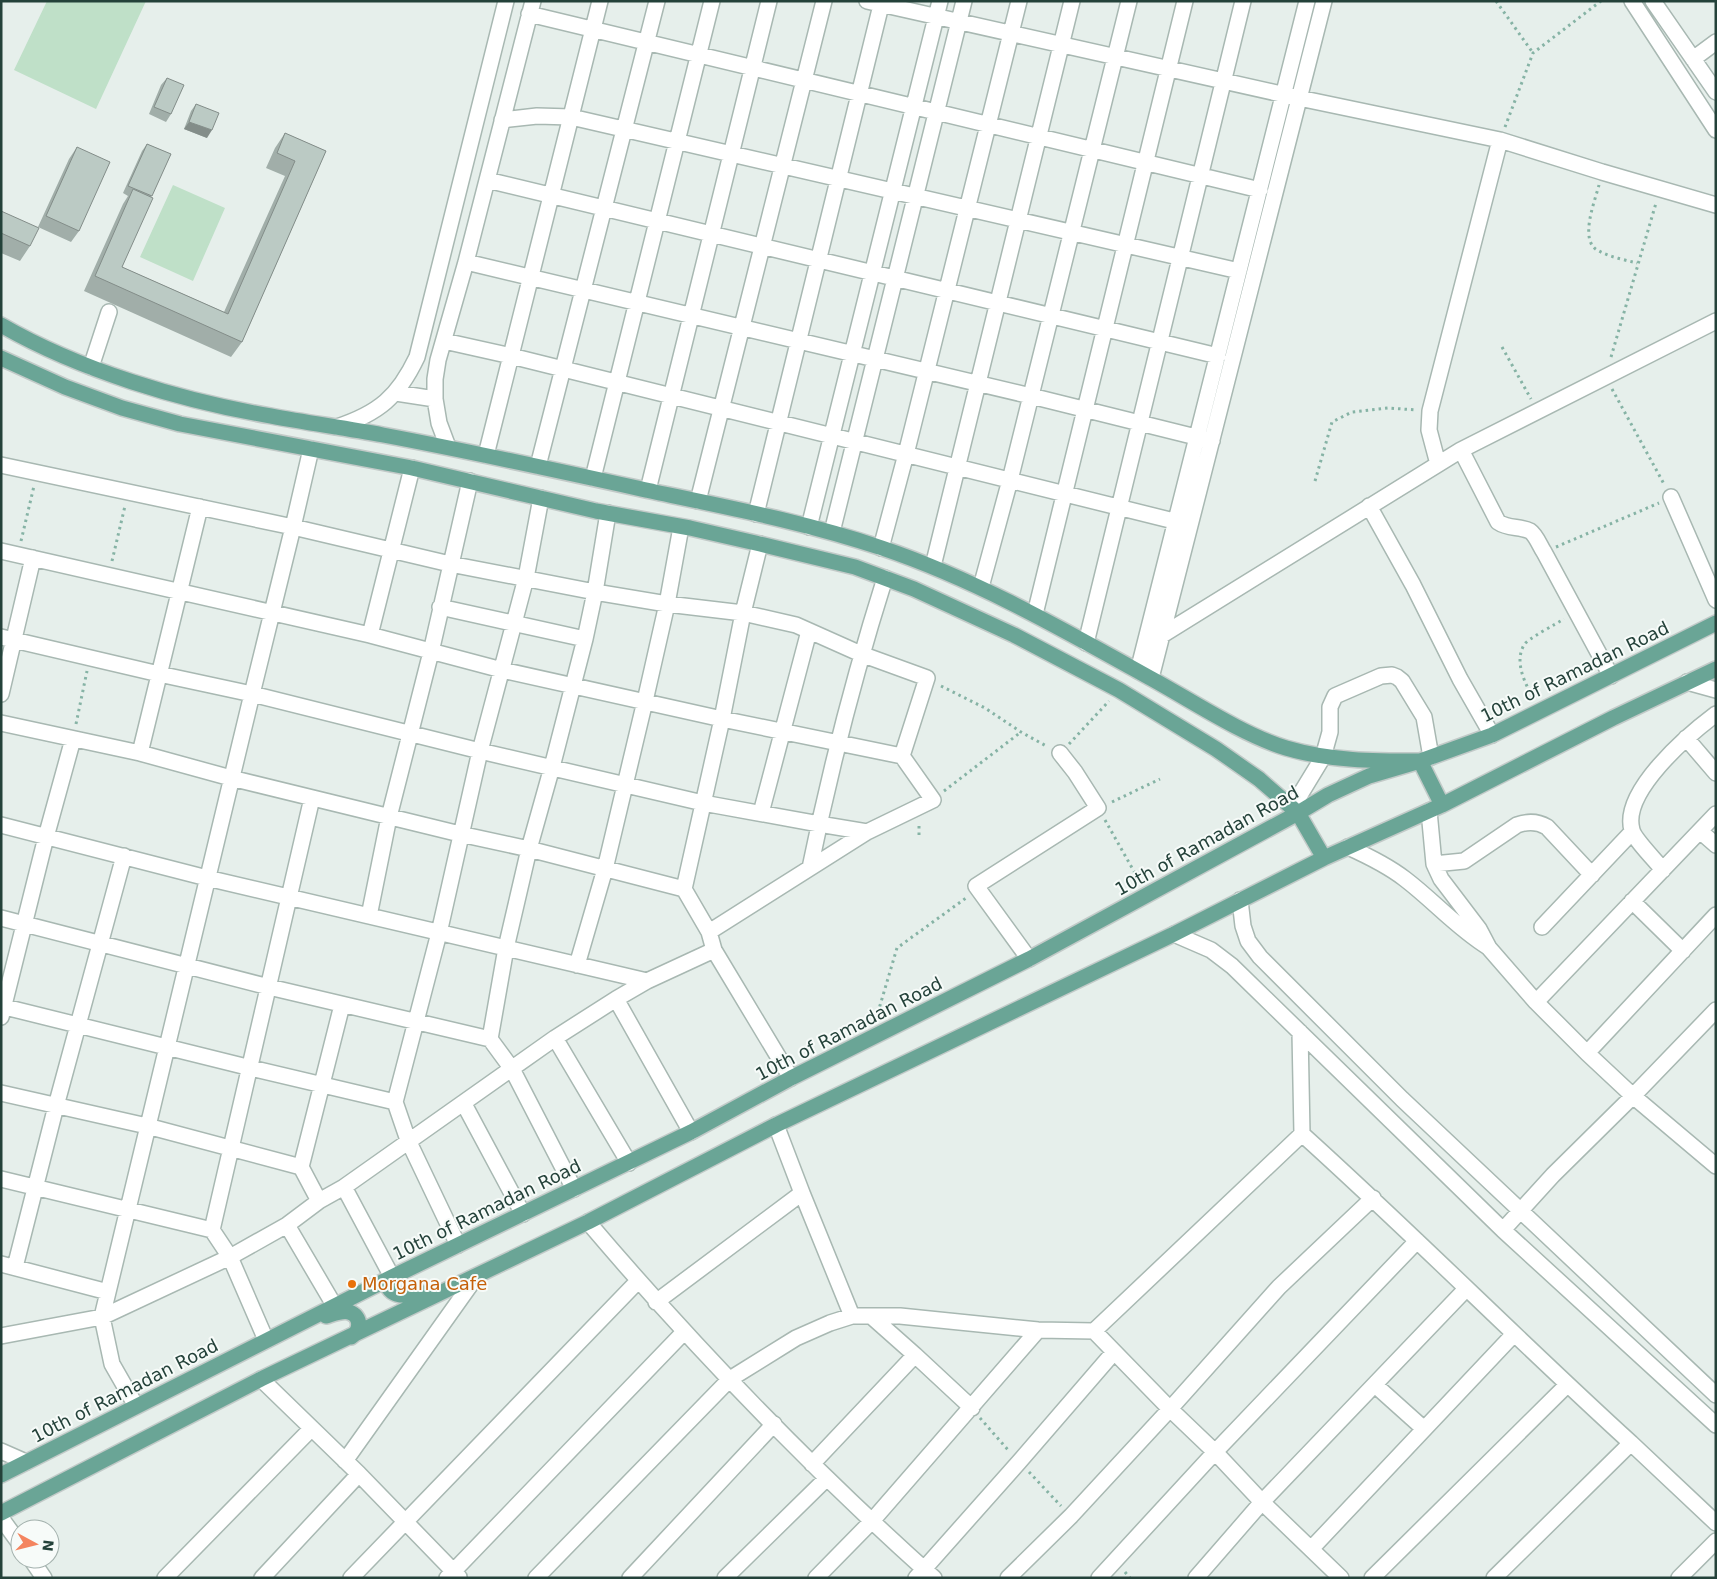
<svg xmlns="http://www.w3.org/2000/svg" width="1717" height="1579" font-family="'DejaVu Sans',sans-serif">
<rect width="100%" height="100%" fill="#e6efeb"/>
<path fill="#bfe0c8" d="M47,1H146L96,109L14,70Z
M173,185L225,208L193,281L140,257Z"/>
<g fill="none" stroke-linecap="round" stroke-linejoin="round">
<g stroke="#a8b8b2" stroke-width="18">
<path id="minor" d="M867,1L1299,98L1500,140L1602,172L1716,205
M1632,1L1716,130
M1653,1L1716,92
M529,14L1260,190
M1693,59L1716,42
M502,120L537,116L571,117L1239,271
M487,180L1218,356
M466,262L1031,396L1212,441
M444,341L511,356L1190,525
M91,367L109,312
M396,393L435,399
M337,427C379,413 398,397 417,357L506,1
M448,447L439,423L435,399V379L438,360L466,262L533,1
M1461,450L1498,522C1508,529 1520,526 1530,531C1536,535 1540,546 1544,552L1611,676
M486,455L600,1
M1438,464L1429,430L1430,411L1500,140
M1,465L293,527L450,564L595,592L667,604L743,613L796,625L861,654L927,678L902,756
M538,466L657,1
M593,478L712,1
M648,490L769,1
M1671,497L1716,600
M698,501L824,1
M1369,506L1413,585L1460,679L1492,735
M756,514L882,1
M809,527L940,1
M832,532L964,1
M760,544L743,613L722,719L684,889L709,932L714,950L791,1078
M881,548L906,454L1019,1
M1,551L370,635L502,670L722,719L902,756L933,800L867,832L819,824L703,803L480,751L252,694L159,674L1,637
M933,566L1072,1
M981,587L1010,480L1129,1
M440,607L585,639
M1035,614L1185,1
M370,635L412,468
M1159,637L1461,450L1716,321
M1086,643L1243,1
M1138,671L1307,1
M1151,678L1324,1
M1687,682L1716,690
M1,694L33,558
M1,723L140,753L231,778L460,834L529,849L684,889
M1686,738L1716,773
M140,753L200,507
M1292,808L1323,757L1330,732V707L1335,696L1381,676L1392,675L1397,677L1402,681L1424,717L1431,757
M1429,811L1434,864L1441,879L1479,929L1489,948L1536,1002
M761,813L809,631
M1716,814L1536,1002L1587,1053L1633,1096L1716,1166
M1,825L207,878L647,981
M1700,831L1716,845
M1348,847C1368,856 1387,865 1405,879C1434,901 1457,928 1488,947
M1434,864L1464,861L1517,825C1528,821 1537,821 1547,827L1592,875
M810,868C830,770 855,673 885,578
M1663,870C1656,861 1634,839 1632,830C1621,792 1688,735 1716,714
M1240,900L1243,926L1248,941L1260,957L1402,1099L1716,1395
M1632,901L1683,951
M369,916L389,817L431,652L470,481
M1,918L269,987L490,1039L512,1069L574,1189
M1542,927L1632,832
M709,932L867,832
M1174,934L1211,950L1232,966L1503,1230L1716,1425
M1029,959L976,886L1098,808L1075,772L1060,753
M577,965L605,869L645,701L667,604L681,527
M616,999L691,1132
M1,1006L251,1068L395,1102
M1,1017L46,837L73,739
M1300,1032L1302,1134
M555,1038L629,1163
M490,1039L506,948L529,849L552,767L585,639L595,592L608,513
M1587,1053L1716,915
M1,1093L147,1126L301,1167
M464,1104L523,1214
M1,1179L212,1230L230,1257L266,1340
M344,1187L392,1277
M802,1193L852,1316
M319,1201L301,1167L342,1005
M588,1222C695,1348 811,1468 934,1578
M287,1225L334,1305
M212,1230L312,798
M1503,1230L1553,1175L1633,1096L1716,1010
M458,1245L408,1140L395,1102L439,933L480,751L526,578L541,498
M1,1264L108,1292
M15,1267L56,1106L124,856
M656,1302L802,1193L776,1125
M871,1316L915,1355
M1094,1331L1302,1134C1414,1235 1520,1342 1631,1443L1494,1578
M1,1336L102,1317L230,1257L287,1225L319,1201L344,1187L555,1038L616,999L647,981L714,950
M261,1379L359,1474L459,1577
M1375,1385L1423,1428
M136,1406L112,1364L102,1317L252,694L293,527L311,449
M1631,1443L1716,1523
M1,1451L26,1462
M345,1461L476,1277
M812,1464L915,1355L972,1408
M1,1518L20,1544
M1311,1549L1514,1334
M31,1559L44,1578
M165,1578L311,1429
M262,1578L359,1474
M351,1578L638,1281
M447,1578L684,1332
M536,1578L730,1379L796,1338L830,1323L852,1316H900L1038,1330L1094,1331L1170,1409L1215,1452L1262,1502L1341,1578
M630,1578L774,1424
M725,1578L827,1478
M816,1578L872,1521L1038,1330
M916,1578L1019,1462L1114,1352
M1008,1578L1071,1516L1170,1409L1279,1287L1373,1198
M1099,1578L1215,1452L1417,1241
M1196,1578L1262,1502L1466,1289
M1372,1578L1567,1385
M1679,1578L1716,1541"/>
</g>
<g stroke="#c2cac8" stroke-width="18">
<path id="major" d="M1,325C79,370 182,401 271,416C308,423 346,428 383,435C474,452 564,472 655,492C731,508 808,523 882,548C977,580 1064,630 1152,679C1192,701 1243,735 1286,748C1330,761 1374,761 1420,761L1442,805
M1,358L65,387L122,408L180,424L412,468L596,511L690,528L760,544L855,567L914,589L1014,635L1119,690L1216,749L1259,779L1298,813L1324,858
M386,1280C387,1288 391,1293 400,1295L435,1292
M326,1316C333,1314 342,1310 349,1312C362,1316 361,1331 351,1337
M1,1475L392,1277L691,1132L791,1078L1029,959L1298,813L1328,795L1369,776L1420,761L1492,735L1716,623
M1,1513L261,1379L588,1222L776,1125L1174,934L1324,858L1442,805L1613,718L1716,669"/>
</g>
<path stroke="#86b3a5" stroke-width="3" stroke-dasharray="2.5 4" stroke-linecap="butt" d="M1496,1L1533,53
M1505,127L1533,53L1601,1
M1599,185C1595,201 1578,242 1599,251C1610,257 1625,260 1637,263
M1502,347L1531,399
M1611,357L1656,203
M1612,389L1664,484
M1315,481L1332,422L1352,412L1388,408L1417,410
M21,541L34,486
M1556,547L1659,503
M112,561L125,506
M941,686L985,708L1021,732L1048,747
M1533,698C1525,683 1514,662 1524,645C1527,639 1556,624 1564,619
M76,724L87,671
M1069,744L1109,701
M944,791L1021,732
M1112,802L1160,779
M1105,820L1140,882
M919,835V822
M876,1019L897,948L966,898
M980,1418L1009,1451
M1029,1472L1061,1506
M1125,1572L1130,1578"/>
<use href="#minor" stroke="#fff" stroke-width="15"/>
<use href="#major" stroke="#6aa596" stroke-width="15"/>
</g>
<path fill="#a1aea9" d="M167,78L171,114L166,122L149,114L161,85Z
M196,104L207,138L184,129L191,111Z
M285,133L326,151L242,342L231,357L84,291L123,204L128,196L123,193L142,151L147,144L171,154L151,197L122,267L224,312L285,176L266,168L275,148Z
M77,147L79,231L71,242L38,227L69,159Z
M1,211L30,246L20,261L1,253Z"/>
<path fill="#838d89" d="M189,122L212,130L207,138L184,129Z"/>
<path fill="#bbcac4" stroke="#838d89" d="M167,78L184,85L171,114L154,107Z
M196,104L219,113L212,130L189,122Z
M285,133L326,151L242,342L95,276L133,189L153,198L122,267L228,314L295,161L277,153Z
M147,144L171,154L152,196L128,186Z
M77,147L110,162L79,231L46,216Z
M1,211L39,228L30,246L1,233Z"/>
<circle fill="#e8710a" stroke="#f7fbf9" stroke-width="2" cx="352" cy="1284" r="5"/>
<g text-anchor="middle" stroke-width="4" stroke-linejoin="round" paint-order="stroke">
<g font-size="18" fill="#24423a" stroke="#f7fbf9">
<text transform="translate(1575 672) rotate(-26)" y="6">10th of Ramadan Road</text>
<text transform="translate(1207 841) rotate(-29)" y="6">10th of Ramadan Road</text>
<text transform="translate(849 1029) rotate(-27)" y="6">10th of Ramadan Road</text>
<text transform="translate(487 1210) rotate(-26)" y="6">10th of Ramadan Road</text>
<text transform="translate(125 1391) rotate(-27)" y="6">10th of Ramadan Road</text>
</g>
<g font-size="18" fill="#c56008" stroke="#f7fbf9" text-anchor="start">
<text x="362" y="1290">Morgana Cafe</text>
</g>
</g>
<rect width="1717" height="1579" fill="none" stroke="#24423a" stroke-width="5"/>
<g transform="translate(35 1544) rotate(97)"><circle r="24" fill="#f7fbf9" stroke="#a3b1ad"/>
<path d="M0-4L9 19L0 12L-9 19Z" fill="#f4845f"/>
<text y="-8" font-size="14" font-weight="bold" text-anchor="middle" fill="#24423a">N</text>
</g>
</svg>
